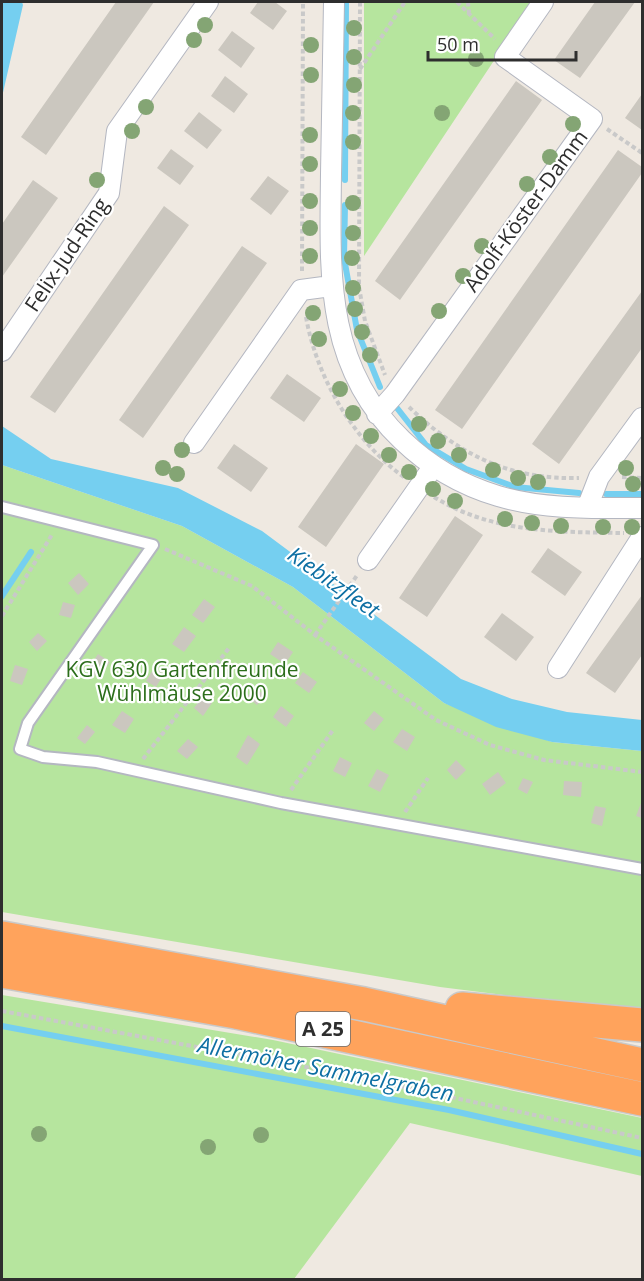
<svg xmlns="http://www.w3.org/2000/svg" width="644" height="1281" font-family="'Open Sans',sans-serif">
<rect width="100%" height="100%" fill="#efe9e1"/>
<path fill="#b6e59e" d="M364,2H533L364,256Z
M2,465L182,526L293,587L444,703L552,742L642,751V1012L440,987L2,912Z
M2,995L273,1040L642,1118V1176L410,1123L294,1279H2Z"/>
<path fill="#75cff0" d="M2,2H22L23,5L2,97Z
M2,426L51,459L178,488L262,531L461,679L512,699L567,712L642,720V751L552,742L496,727L444,703L293,587L182,526L2,465Z"/>
<g fill="none" stroke-linecap="round" stroke-linejoin="round">
<path stroke="#75cff0" stroke-width="6" d="M345,180L346,2
M345,205L344,258L357,330L380,387
M397,408L426,445L466,469L515,487L579,493
M606,494H642
M2,596L31,552
M2,1026L449,1110L642,1154"/>
</g>
<path fill="#cbc7bf" d="M116,2H154L46,155L21,137Z
M258,2H275L287,11L273,30L250,13Z
M595,2H635L580,78L554,60Z
M232,31L255,48L241,68L218,50Z
M225,76L248,94L234,113L211,96Z
M516,81L542,100L400,300L375,281Z
M642,94V130L625,118Z
M199,112L222,130L207,149L184,131Z
M171,149L194,166L180,185L157,168Z
M618,150L642,167V173L462,429L435,410Z
M268,176L289,191L271,215L250,199Z
M33,180L58,198L2,277V224Z
M164,206L189,225L55,413L30,397Z
M242,246L267,263L143,438L119,420Z
M642,291V348L559,464L532,444Z
M287,374L321,398L304,422L270,398Z
M234,444L268,468L251,492L217,468Z
M356,444L384,464L326,547L298,527Z
M455,516L483,535L427,617L399,598Z
M548,548L582,572L565,596L531,572Z
M79,573L89,584L78,595L68,583Z
M642,595V655L615,693L586,673Z
M204,599L215,607L203,623L192,615Z
M63,602L75,605L71,618L59,615Z
M502,613L534,637L516,661L484,637Z
M184,627L196,636L184,652L172,644Z
M38,633L47,641L37,651L29,642Z
M278,642L293,652L285,664L270,654Z
M98,654L110,662L99,678L87,670Z
M15,665L28,669L22,685L10,681Z
M154,668L164,674L156,687L146,681Z
M303,672L317,682L309,693L295,683Z
M255,687L265,696L257,705L247,697Z
M203,696L212,703L203,716L194,708Z
M281,706L294,716L286,727L273,717Z
M122,711L134,719L125,733L112,725Z
M374,711L384,719L374,731L364,723Z
M87,725L95,732L85,744L77,738Z
M402,729L415,737L407,751L393,742Z
M248,735L260,744L247,765L236,757Z
M188,739L198,747L187,759L177,751Z
M340,757L352,763L345,777L333,771Z
M456,760L466,770L456,780L447,770Z
M377,769L389,775L380,792L368,786Z
M498,772L506,783L490,795L482,784Z
M523,778L533,782L527,794L518,789Z
M564,781L582,782L581,797L563,795Z
M641,803H642V818L636,816Z
M595,806L606,808L602,826L591,823Z"/>
<g fill="none" stroke-linecap="round" stroke-linejoin="round">
<g stroke="#b4b7c1" stroke-width="14">
<path id="lane" d="M2,507L153,545L28,723L20,749L43,757L97,762L281,803L642,869"/>
</g>
<g stroke="#b4b7c1" stroke-width="22">
<path id="street" d="M334,2C333,59 332,116 331,174C330,272 324,366 402,440C430,467 461,485 498,496C545,510 595,508 642,508
M2,351L109,193L117,131L208,2
M377,414L395,394L592,119L505,57L543,2
M194,443L301,290L331,286
M587,508L599,477L642,418
M368,560L433,467
M558,668L642,537"/>
</g>
<g stroke="#c9c9c9" stroke-width="36">
<path id="highway" d="M2,938L364,1004L642,1065
M2,971L236,1012L642,1099
M462,1009L642,1025"/>
</g>
<path stroke="#c9c9c9" stroke-width="4" stroke-dasharray="4.5 3" stroke-linecap="butt" d="M360,2L359,287L365,321L385,375
M457,2L495,39
M468,2L469,13
M360,69L405,2
M607,129L642,153
M302,271L303,2
M306,317C317,379 354,441 405,478
M409,407C458,454 509,480 579,478
M622,477L642,478
M434,497C492,533 558,532 624,533
M165,549L252,586L315,635L436,720L490,745L544,760L642,772
M2,616L53,533
M315,635L358,574
M143,759L229,648
M291,790L333,730
M405,812L428,778
M2,1011L338,1073L642,1138"/>
<use href="#lane" stroke="#fff" stroke-width="10"/>
<use href="#street" stroke="#fff" stroke-width="20"/>
<use href="#highway" stroke="#ffa35c" stroke-width="33"/>
</g>
<g fill="#84a574">
<circle cx="205" cy="25" r="8"/>
<circle cx="354" cy="28" r="8"/>
<circle cx="194" cy="40" r="8"/>
<circle cx="311" cy="45" r="8"/>
<circle cx="354" cy="57" r="8"/>
<circle cx="476" cy="59" r="8"/>
<circle cx="311" cy="75" r="8"/>
<circle cx="354" cy="85" r="8"/>
<circle cx="146" cy="107" r="8"/>
<circle cx="353" cy="113" r="8"/>
<circle cx="442" cy="113" r="8"/>
<circle cx="573" cy="124" r="8"/>
<circle cx="132" cy="131" r="8"/>
<circle cx="310" cy="135" r="8"/>
<circle cx="353" cy="142" r="8"/>
<circle cx="550" cy="157" r="8"/>
<circle cx="310" cy="164" r="8"/>
<circle cx="97" cy="180" r="8"/>
<circle cx="527" cy="184" r="8"/>
<circle cx="310" cy="201" r="8"/>
<circle cx="353" cy="203" r="8"/>
<circle cx="310" cy="228" r="8"/>
<circle cx="353" cy="233" r="8"/>
<circle cx="482" cy="246" r="8"/>
<circle cx="310" cy="256" r="8"/>
<circle cx="352" cy="258" r="8"/>
<circle cx="463" cy="276" r="8"/>
<circle cx="353" cy="288" r="8"/>
<circle cx="355" cy="309" r="8"/>
<circle cx="439" cy="311" r="8"/>
<circle cx="313" cy="313" r="8"/>
<circle cx="362" cy="332" r="8"/>
<circle cx="319" cy="339" r="8"/>
<circle cx="370" cy="355" r="8"/>
<circle cx="340" cy="389" r="8"/>
<circle cx="353" cy="413" r="8"/>
<circle cx="419" cy="424" r="8"/>
<circle cx="371" cy="436" r="8"/>
<circle cx="438" cy="441" r="8"/>
<circle cx="182" cy="450" r="8"/>
<circle cx="389" cy="455" r="8"/>
<circle cx="459" cy="455" r="8"/>
<circle cx="163" cy="468" r="8"/>
<circle cx="626" cy="468" r="8"/>
<circle cx="493" cy="470" r="8"/>
<circle cx="409" cy="472" r="8"/>
<circle cx="177" cy="474" r="8"/>
<circle cx="518" cy="478" r="8"/>
<circle cx="538" cy="482" r="8"/>
<circle cx="633" cy="484" r="8"/>
<circle cx="433" cy="489" r="8"/>
<circle cx="455" cy="501" r="8"/>
<circle cx="505" cy="519" r="8"/>
<circle cx="532" cy="523" r="8"/>
<circle cx="561" cy="526" r="8"/>
<circle cx="603" cy="527" r="8"/>
<circle cx="632" cy="527" r="8"/>
<circle cx="39" cy="1134" r="8"/>
<circle cx="261" cy="1135" r="8"/>
<circle cx="208" cy="1147" r="8"/>
</g>
<g text-anchor="middle" stroke-width="4.5" stroke-linejoin="round" paint-order="stroke">
<rect fill="#fff" stroke="#6d6d6d" stroke-width="1.5" x="296" y="1012" width="54" height="34" rx="4.5"/>
<g font-size="20" font-weight="bold" fill="#2e2e2e">
<text x="323" y="1036">A 25</text>
</g>
<g font-size="21" fill="#2e2e2e" stroke="#fff">
<text transform="translate(526 211) rotate(-54)" y="7">Adolf-Köster-Damm</text>
<text transform="translate(67 255) rotate(-56)" y="7">Felix-Jud-Ring</text>
</g>
<g font-size="21" fill="#2c6e1b" stroke="#fff">
<text x="182" y="677">KGV 630 Gartenfreunde<tspan x="182" dy="24">Wühlmäuse 2000</tspan></text>
</g>
<g font-size="22" font-style="italic" fill="#0d6fa3" stroke="#fff">
<text transform="translate(334 582) rotate(35)" y="8">Kiebitzfleet</text>
<text transform="translate(326 1069) rotate(11)" y="8">Allermöher Sammelgraben</text>
</g>
</g>
<rect width="644" height="1281" fill="none" stroke="#2e2e2e" stroke-width="6"/>
<path d="M428 51v9h148v-9" fill="none" stroke="#2e2e2e" stroke-width="3"/>
<text x="437" y="51" font-size="18" fill="#2e2e2e" stroke="#ffffff" stroke-width="4.5" paint-order="stroke">50 m</text>
</svg>
